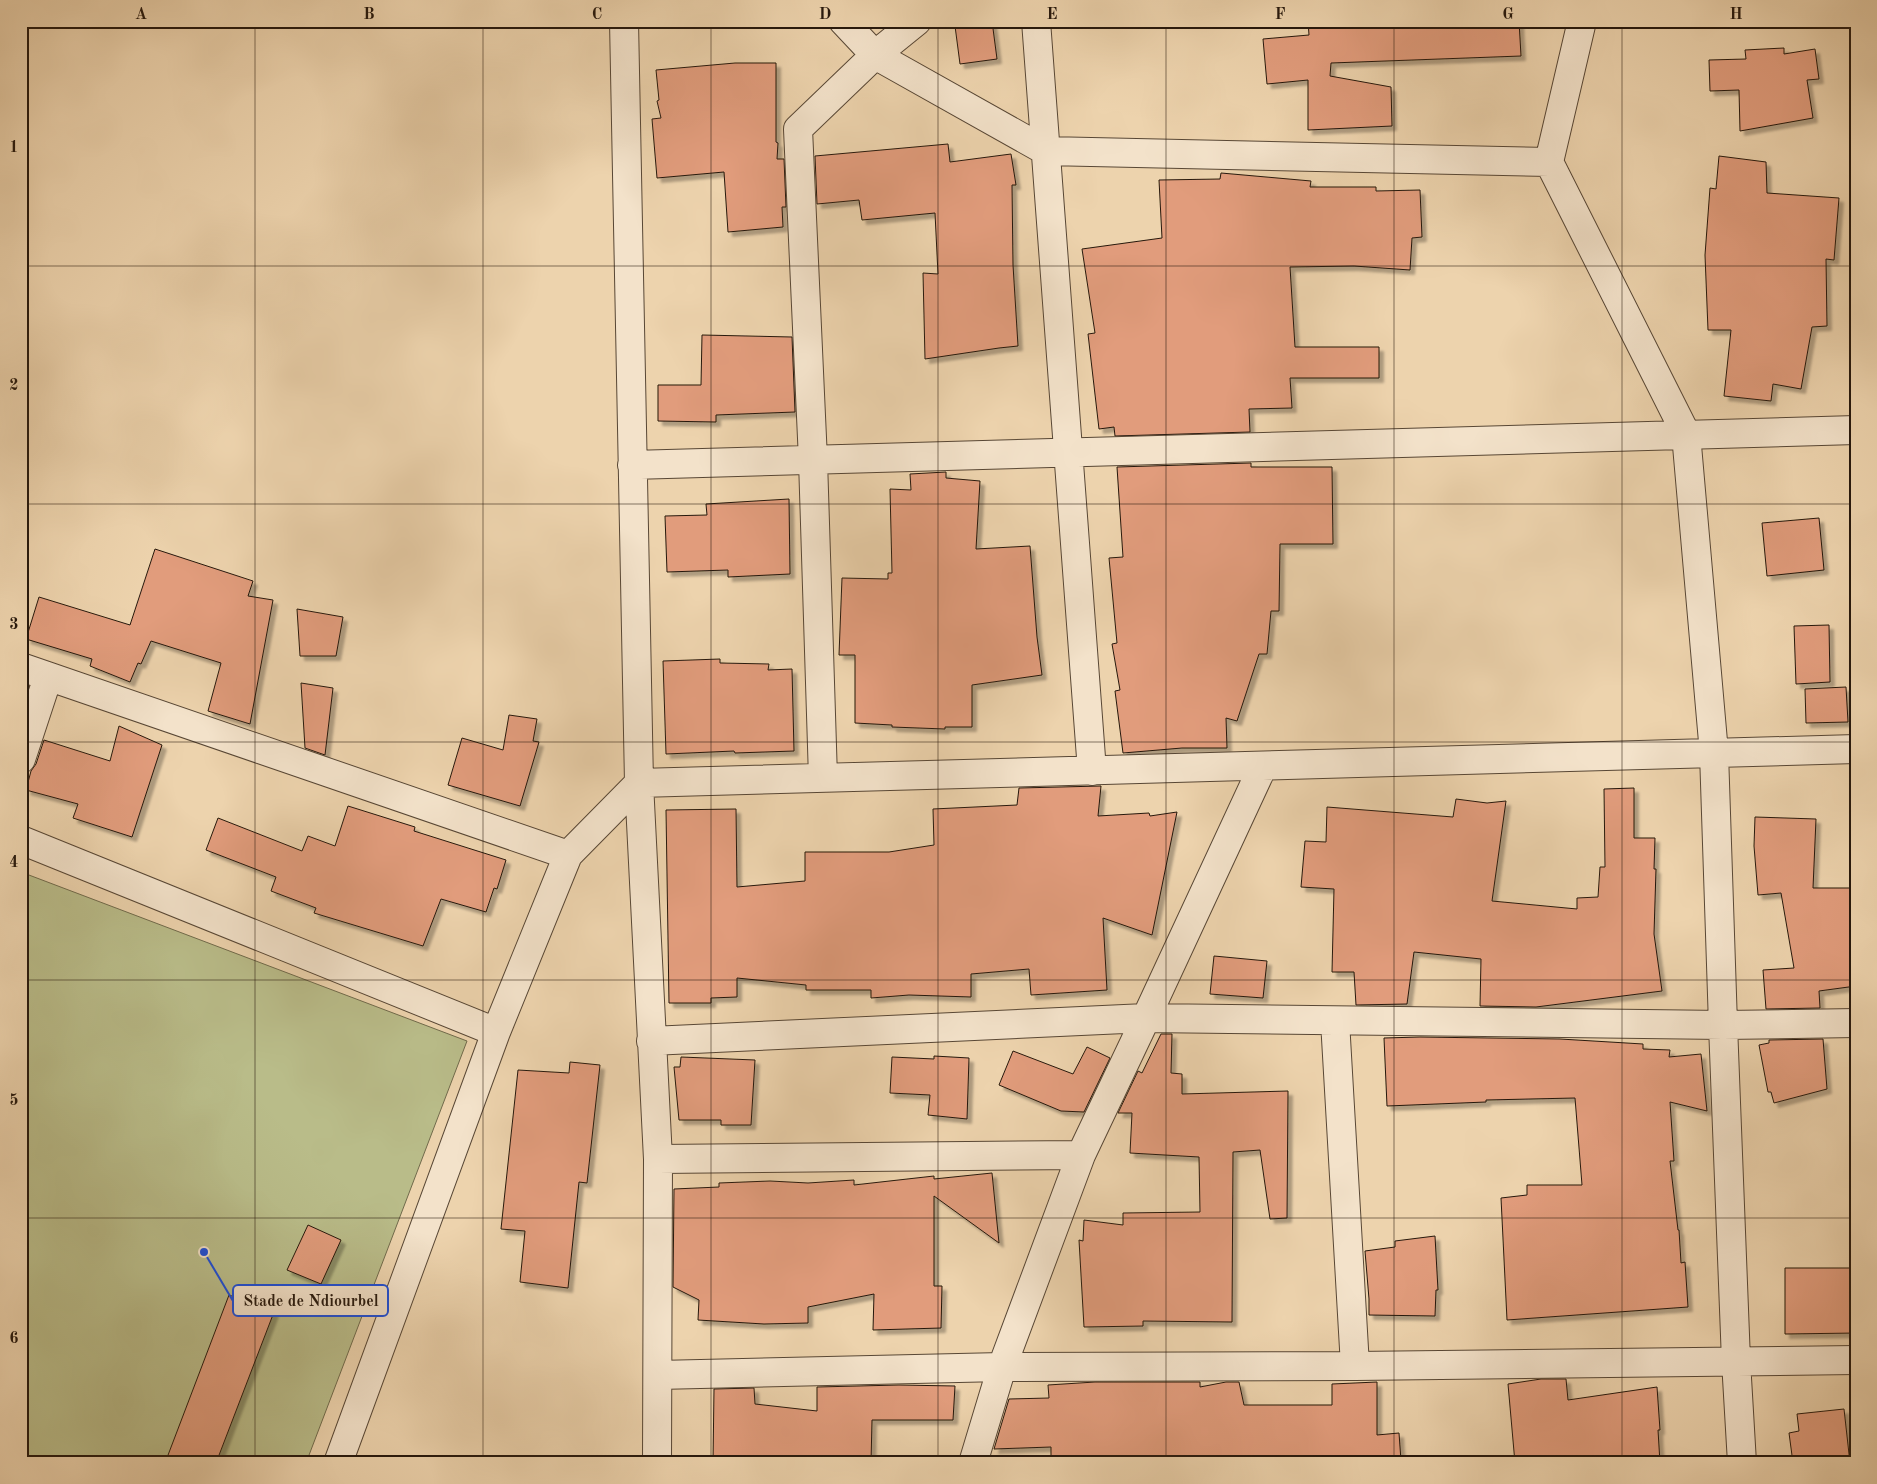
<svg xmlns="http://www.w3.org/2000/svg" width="1877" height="1484" font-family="'Old Standard TT',serif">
<defs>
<filter id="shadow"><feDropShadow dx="4.5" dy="4.5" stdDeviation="1" flood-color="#0004"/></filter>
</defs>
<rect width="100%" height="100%" fill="#edd3ad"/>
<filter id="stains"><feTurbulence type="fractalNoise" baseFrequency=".004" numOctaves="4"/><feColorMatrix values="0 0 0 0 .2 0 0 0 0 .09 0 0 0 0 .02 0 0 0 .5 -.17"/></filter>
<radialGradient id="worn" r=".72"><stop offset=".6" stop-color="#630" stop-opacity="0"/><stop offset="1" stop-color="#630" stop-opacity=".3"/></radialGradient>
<path fill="#b9bc89" stroke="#706a4b" d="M21,872L467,1041L306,1463H21Z"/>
<path fill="#e19c7b" stroke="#26180d" filter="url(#shadow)" d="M992,21L997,59L960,64L955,26Z
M1308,21H1519L1521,56L1331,63L1330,76L1391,87L1392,126L1308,130V80L1267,84L1263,39L1309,35Z
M1784,48V54L1815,49L1819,79L1807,80L1813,118L1740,131L1739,90L1710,91L1709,60L1746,59L1745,50Z
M735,63H776V142L778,143L777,159H784L786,207H782L783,227L728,232L724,172L657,178L652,119L661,118L657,101L659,100L656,70Z
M948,144L950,162L1011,154L1016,185H1012L1013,265L1018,346L999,348L925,359L923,273L938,274L935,213L862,220L859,200L817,204L815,156Z
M1719,156L1766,162L1767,193L1839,198L1834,260L1826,259L1827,326L1812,327L1801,389L1773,384L1771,401L1724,396L1731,330H1708L1705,255L1710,188L1716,189Z
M1221,173L1311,181L1310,187H1376V191L1420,190L1422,237L1412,238L1410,270L1354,266L1290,267L1295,347H1379V378H1290L1292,408L1249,409L1250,432L1115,436L1114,427L1099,429L1088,334L1095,333L1082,249L1162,238L1159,180L1220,179Z
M702,335L792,337L795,412L716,415V422L658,421V385H701Z
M1251,463V467H1332L1333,544H1280L1279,611H1271L1267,654H1259L1237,721L1226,718L1227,748H1182L1123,753L1115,691L1120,690L1112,644L1117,643L1109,558L1123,557L1117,467Z
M946,472V478L980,481L976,549L1030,546L1037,637L1042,675L972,685V727H945V729L892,727V725L855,723V655H839L842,578L888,579V573H892L890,489L911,490L910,474Z
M789,499L790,574L728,577V570L667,572L665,516L707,515L706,504Z
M1819,518L1824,570L1767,576L1762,523Z
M155,549L253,581L248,596L273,600L250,724L208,711L221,663L151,641L141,664L138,663L130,682L90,666L92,659L26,639L39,597L130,625Z
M297,609L343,617L336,656H300Z
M1829,625L1830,682L1796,684L1794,626Z
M720,659V663L769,664L768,670L792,669L794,751L735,753L734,751L666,754L663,661Z
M301,683L333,688L325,755L305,748Z
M1846,687L1848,722L1806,723L1805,689Z
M509,715L537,719L533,741L539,742L520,806L448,785L462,738L503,750Z
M119,726L162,745L132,837L73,818L78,804L26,790L31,771L36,764L44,740L110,761Z
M1101,786L1098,816L1149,813L1150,816L1177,812L1152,935L1103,918L1107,990L1031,995L1029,969L971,974V997L909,995L871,998V990H806V985L737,978V997L711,998V1003H669L666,810L736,809L737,887L805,881V852H889L934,845L933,809L1017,805L1019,788Z
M1634,788V838H1655L1654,869H1656L1654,934L1662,991L1536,1007L1480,1006L1481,959L1414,952L1407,1004L1356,1005L1354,972H1332L1334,889L1301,887L1305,841L1326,842L1327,807L1453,817L1456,799L1487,803L1506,801L1492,901L1577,909V898L1598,897L1600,867H1605L1604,789Z
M348,806L415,827L414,831L506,860L497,889L494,888L486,912L441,899L423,946L314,913L316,908L271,891L276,877L206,850L218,818L302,851L308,836L335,846Z
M1755,817L1816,819L1813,888H1856V986L1819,991L1820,1008L1766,1009L1763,970L1794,968L1781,893L1758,895L1754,846Z
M1214,956L1267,961L1263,998L1210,994Z
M1161,1034H1172L1171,1073L1182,1074V1094L1288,1091L1287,1218L1270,1219L1260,1150L1233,1152L1232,1322L1143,1321V1326L1084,1327L1079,1240L1083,1241L1084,1220L1123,1225V1213L1200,1212L1199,1157L1130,1153L1132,1113H1118L1138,1071L1142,1073Z
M1420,1037L1560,1039L1643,1044V1049L1670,1050L1669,1057L1701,1054L1707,1111L1670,1102L1674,1161H1670L1678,1230H1679L1681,1263L1685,1262L1688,1307L1507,1320L1501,1198L1527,1195V1185H1582L1575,1098L1486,1100V1102L1387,1106L1384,1038Z
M1823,1039L1827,1089L1774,1103L1771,1092H1768L1759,1045L1769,1043V1040Z
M1087,1047L1110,1058L1084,1112L1061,1111L999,1085L1013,1051L1073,1074Z
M934,1056L969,1058L967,1119L928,1115L930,1095L890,1093L892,1057L934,1059Z
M681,1057L755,1060L751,1125H721V1120H679L674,1067H680Z
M570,1062L600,1065L587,1183L579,1182L568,1288L520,1282L525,1231L501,1229L518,1070L569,1073Z
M992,1173L999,1243L934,1196V1286H942L941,1328L873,1330L874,1294L808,1307V1323L764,1324L698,1320L699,1300L673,1287L674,1189L719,1187V1183L770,1181L808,1183L854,1180V1185L934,1176V1179Z
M308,1225L341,1240L321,1284L287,1270Z
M1435,1236L1438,1290H1436L1435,1316L1369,1315V1299L1365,1251L1395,1247V1241Z
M1785,1268H1856V1333L1785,1334Z
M229,1295L274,1312L216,1463H165Z
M1541,1379H1566L1568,1400L1657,1387L1660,1430H1658L1660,1463H1515L1508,1384Z
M1095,1382H1200V1387L1226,1382H1239L1244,1405H1332V1384L1377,1382V1435L1399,1433L1401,1461L1380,1463H1051V1447L994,1449L1009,1399L1049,1398L1048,1385Z
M899,1385L955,1386L953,1420H872L871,1463L713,1462L714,1389L754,1388L755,1404L817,1411V1387Z
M1844,1409L1850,1463H1793L1789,1433L1799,1431L1797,1414Z"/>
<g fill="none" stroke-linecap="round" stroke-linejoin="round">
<g stroke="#584735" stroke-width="30">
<path id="minor" d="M624,21L639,783L658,1159L657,1463
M843,21L875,55L1046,151L1549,162
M1036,21L1092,771
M1582,21L1549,162L1686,434L1714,753L1723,1025L1736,1361L1742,1463
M632,465L1856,430
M21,667L568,855
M21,759L48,677
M823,778L813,460L798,129L875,55L917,21
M21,840L496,1032
M1335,1021L1355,1366
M651,1041L1146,1018L1723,1025L1856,1023
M658,1159L1081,1155
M658,1375L1002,1367L1355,1366L1856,1360
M338,1463L496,1032L568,855L639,783L1856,749
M973,1463L1002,1367L1081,1155L1146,1018L1263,766"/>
</g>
<use href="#minor" stroke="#f3e2ca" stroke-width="28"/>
</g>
<path fill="none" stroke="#26180d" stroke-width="1" stroke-opacity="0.55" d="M255,21V1463M483,21V1463M711,21V1463M938,21V1463M1166,21V1463M1394,21V1463M1622,21V1463M21,266H1856M21,504H1856M21,742H1856M21,980H1856M21,1218H1856"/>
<path fill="none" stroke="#1d4ed8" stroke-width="2" d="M204 1252L233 1301"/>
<circle fill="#1d4ed8" stroke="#f3e2ca" stroke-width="2" cx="204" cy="1252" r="5"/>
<rect fill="#f3e2ca" stroke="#1d4ed8" stroke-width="2" x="233" y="1285" width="155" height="31" rx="5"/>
<g font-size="16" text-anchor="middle" font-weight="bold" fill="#26180d">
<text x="311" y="1306">Stade de Ndiourbel</text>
</g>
<rect width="1877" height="1484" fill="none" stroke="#edd3ad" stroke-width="55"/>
<rect x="28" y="28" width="1822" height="1428" fill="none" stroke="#26180d" stroke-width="2"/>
<g font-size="16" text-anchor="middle" font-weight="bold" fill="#26180d">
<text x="141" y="19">A</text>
<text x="369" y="19">B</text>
<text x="597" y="19">C</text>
<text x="825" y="19">D</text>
<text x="1052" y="19">E</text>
<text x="1280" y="19">F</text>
<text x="1508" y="19">G</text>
<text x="1736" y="19">H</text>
<text x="14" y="152">1</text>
<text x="14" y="390">2</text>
<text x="14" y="629">3</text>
<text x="14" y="867">4</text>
<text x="14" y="1105">5</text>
<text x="14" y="1343">6</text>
</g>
<rect width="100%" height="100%" filter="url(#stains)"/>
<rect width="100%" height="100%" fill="url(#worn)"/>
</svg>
